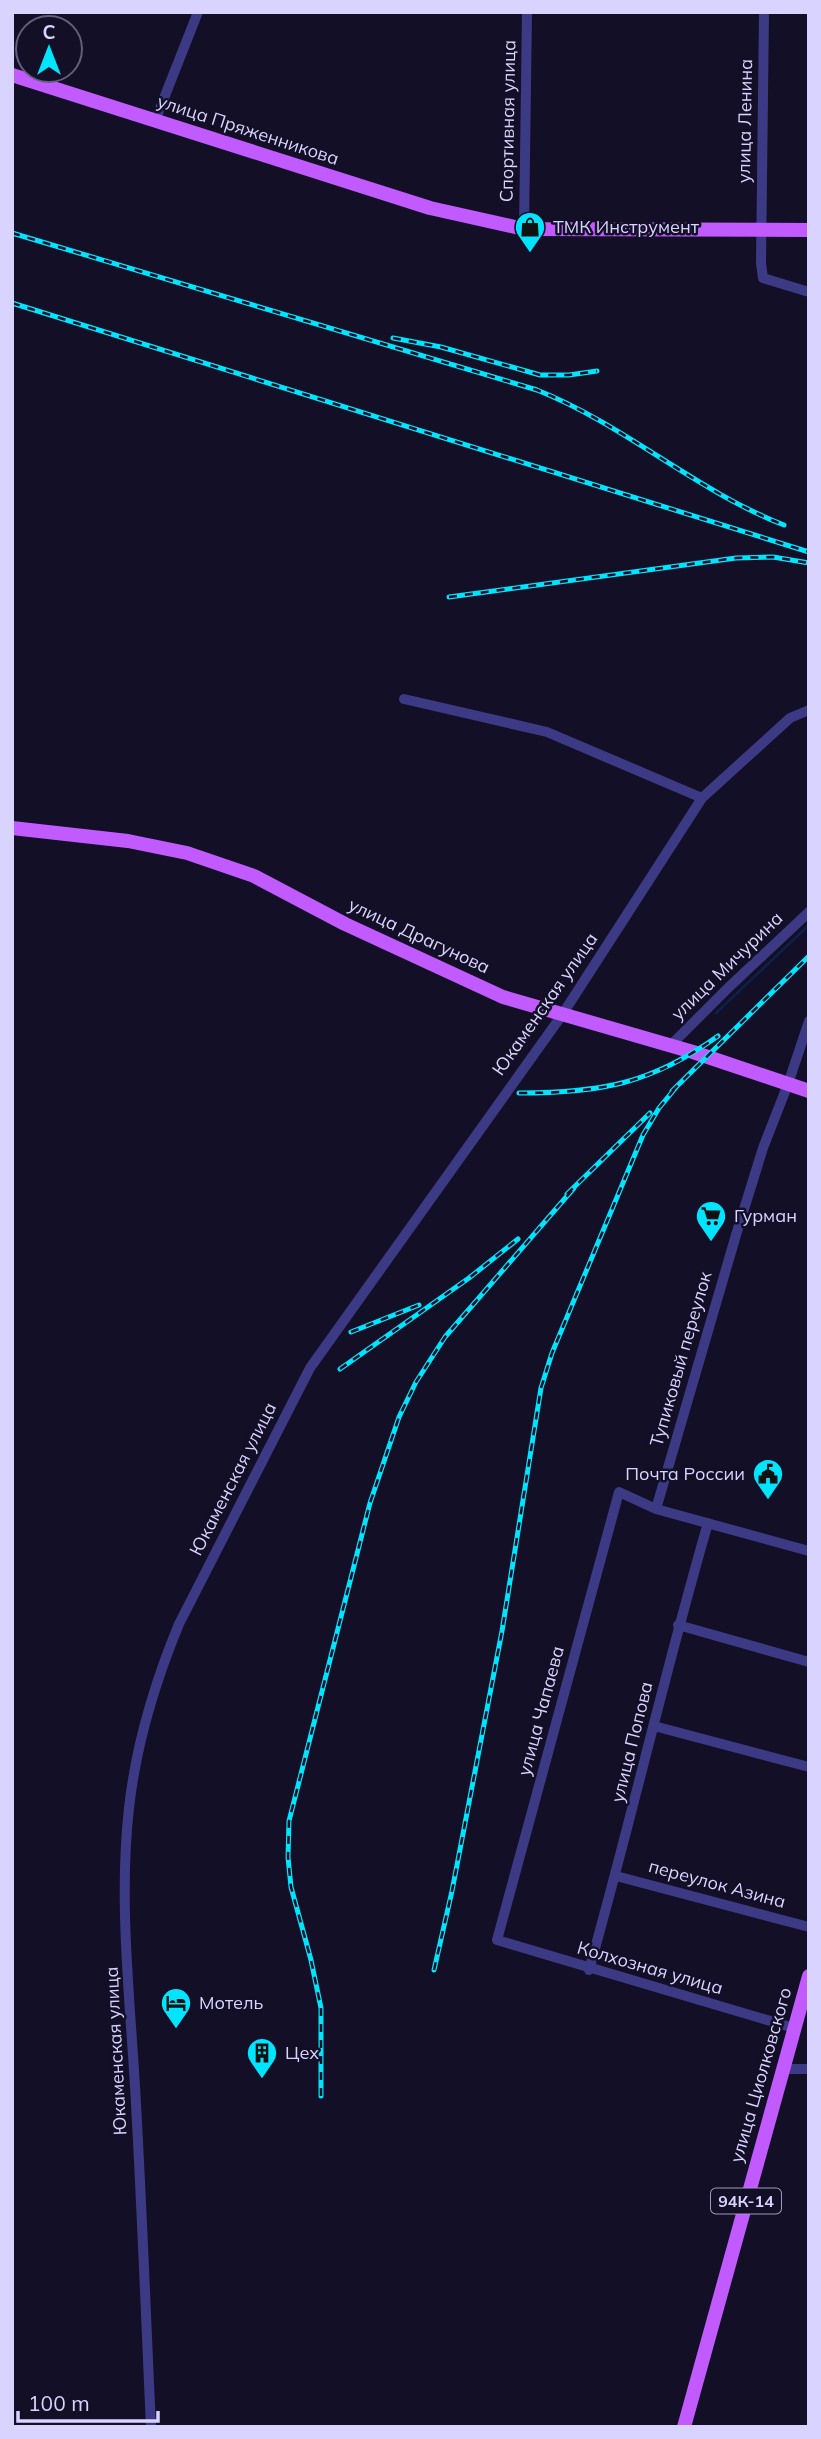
<svg xmlns="http://www.w3.org/2000/svg" width="821" height="2439" font-family="Mulish,sans-serif">
<rect width="100%" height="100%" fill="#130f26"/>
<g fill="none" stroke-linecap="round" stroke-linejoin="round">
<path stroke="#0c2248" stroke-width="2.5" d="M716,1013L809,925"/>
<path stroke="#3d3a85" stroke-width="10" d="M764,12L761,263L763,278L809,292
M155,121L198,12
M524,229L527,12
M404,699L547,732L702,798
M669,1047L728,988L809,912
M656,1509L736,1235L763,1148L788,1084L809,1021
M678,1625L809,1662
M654,1726L809,1767
M616,1876L809,1927
M589,1970C631,1821 665,1671 708,1523
M794,2028L497,1940L619,1492L656,1509L809,1551
M782,2069H809
M151,2427C146,2319 142,2211 136,2104C131,2007 118,1904 129,1808C136,1745 155,1682 179,1624L310,1368L562,1015L702,798L790,718L809,710"/>
<path stroke="#c25bff" stroke-width="14" d="M12,75L430,208L524,229L809,230
M12,828L128,841L187,853L254,876L345,924L503,997L693,1052L809,1091
M684,2427L809,1976"/>
<g stroke="#00e5ff" stroke-width="5">
<path id="rail" d="M12,233L537,390C625,425 696,491 784,525
M12,303L809,552
M393,338L441,347L540,375H569L597,371
M449,597L736,558L773,557L809,563
M672,1091L809,956
M519,1093C600,1093 651,1084 718,1036
M567,1194L650,1113
M351,1332L419,1305
M340,1369L469,1278L518,1239
M434,1970L452,1891L502,1631L541,1388L552,1353L643,1135L659,1108L678,1085
M321,2096V2008L311,1960L291,1887L288,1857L289,1821L370,1503L399,1417L416,1382L445,1337L574,1188"/>
</g>
<use href="#rail" stroke="#130f26" stroke-width="2.5" stroke-dasharray="8" stroke-linecap="butt"/>
</g>
<defs>
<g id="shop-pin" transform="scale(1.575)"><path d="M0 17L-7.5 6A9.5 9.5 0 1 1 7.5 6Z" fill="#00e5ff" stroke="#130f26"/><path d="M-5-2.5h2.3a2.7 3.5 0 0 1 5.4 0H5L5.5 6h-11ZM-1.5-2.5h3a1.5 2.3 0 0 0-3 0Z" fill="#111"/></g>
<g id="supermarket-pin" transform="scale(1.575)"><path d="M0 17L-7.5 6A9.5 9.5 0 1 1 7.5 6Z" fill="#00e5ff" stroke="#130f26"/><path d="M-6-5.5h2.5l.6 2H6L4.5 2H-2.5L-4.4-4H-6ZM-1.5 3.2a1.3 1.3 0 1 0 .1 0ZM3 3.2a1.3 1.3 0 1 0 .1 0Z" fill="#111"/></g>
<g id="civic-pin" transform="scale(1.575)"><path d="M0 17L-7.5 6A9.5 9.5 0 1 1 7.5 6Z" fill="#00e5ff" stroke="#130f26"/><path d="M-.6-6.5H3V-4.5H.6V-3L4-1V1h2V6H-6V1h2V-1L-.6-3ZM-1.2 2.5V6h2.4V2.5Z" fill="#111"/></g>
<g id="hotel-pin" transform="scale(1.575)"><path d="M0 17L-7.5 6A9.5 9.5 0 1 1 7.5 6Z" fill="#00e5ff" stroke="#130f26"/><path d="M-6-4.5h1.5V1H6V5H4.5V3h-9V5H-6ZM-4 0a1.8 1.8 0 1 1 3.6 0ZM.5 0V-2.5h3Q6-2.5 6 0Z" fill="#111"/></g>
<g id="building-pin" transform="scale(1.575)"><path d="M0 17L-7.5 6A9.5 9.5 0 1 1 7.5 6Z" fill="#00e5ff" stroke="#130f26"/><path d="M-4-6H4V6H1V3H-1V6H-4ZM-2.5-4.3h1.7v1.8h-1.7ZM.8-4.3h1.7v1.8H.8ZM-2.5-1h1.7V.8h-1.7ZM.8-1h1.7V.8H.8Z" fill="#111"/></g>
</defs>
<g fill-rule="evenodd">
<use href="#shop-pin" x="530" y="227"/>
<use href="#supermarket-pin" x="711" y="1216"/>
<use href="#civic-pin" x="768" y="1474"/>
<use href="#hotel-pin" x="176" y="2003"/>
<use href="#building-pin" x="262" y="2053"/>
</g>
<g text-anchor="middle" stroke-width="5" stroke-linejoin="round" paint-order="stroke">
<rect fill="#130f26" stroke="#9e99be" stroke-width="2" x="711" y="2188.5" width="70" height="25" rx="5"/>
<g font-size="16" font-weight="bold" fill="#d9d4ff">
<text x="746" y="2207">94К-14</text>
</g>
<g font-size="18" fill="#d9d4ff" stroke="#130f26">
<text transform="translate(508 121) rotate(-89)" y="6">Спортивная улица</text>
<text transform="translate(745 121) rotate(-89)" y="6">улица Ленина</text>
<text transform="translate(248 130) rotate(18)" y="6">улица Пряженникова</text>
<text transform="translate(419 936) rotate(25)" y="6">улица Драгунова</text>
<text transform="translate(727 966) rotate(-44)" y="6">улица Мичурина</text>
<text transform="translate(545 1004) rotate(-55)" y="6">Юкаменская улица</text>
<text transform="translate(681 1359) rotate(-74)" y="6">Тупиковый переулок</text>
<text transform="translate(233 1479) rotate(-63)" y="6">Юкаменская улица</text>
<text transform="translate(541 1711) rotate(-75)" y="6">улица Чапаева</text>
<text transform="translate(632 1742) rotate(-76)" y="6">улица Попова</text>
<text transform="translate(717 1884) rotate(15)" y="6">переулок Азина</text>
<text transform="translate(650 1968) rotate(16)" y="6">Колхозная улица</text>
<text transform="translate(116 2051) rotate(-93)" y="6">Юкаменская улица</text>
<text transform="translate(761 2075) rotate(-74)" y="6">улица Циолковского</text>
</g>
<g font-size="18" fill="#d9d4ff" stroke="#130f26" text-anchor="start">
<text x="553" y="233">ТМК Инструмент</text>
<text x="734" y="1222">Гурман</text>
<text x="745" y="1480" text-anchor="end">Почта России</text>
<text x="199" y="2009">Мотель</text>
<text x="285" y="2059">Цех</text>
</g>
</g>
<rect width="821" height="2439" fill="none" stroke="#d9d4ff" stroke-width="28"/>
<g transform="translate(49 49)"><circle r="33" fill="#130f26" stroke="#625e7d" stroke-width="2"/>
<path d="M0-5L12 26L0 18L-12 26Z" fill="#00e5ff"/>
<text y="-10" font-size="19" font-weight="bold" text-anchor="middle" fill="#d9d4ff">С</text>
</g>
<path d="M18 2411v10h140v-10" fill="none" stroke="#d9d4ff" stroke-width="3.5"/>
<text x="28" y="2411" font-size="21" fill="#d9d4ff" stroke="#130f26" stroke-width="5" paint-order="stroke">100 m</text>
</svg>
